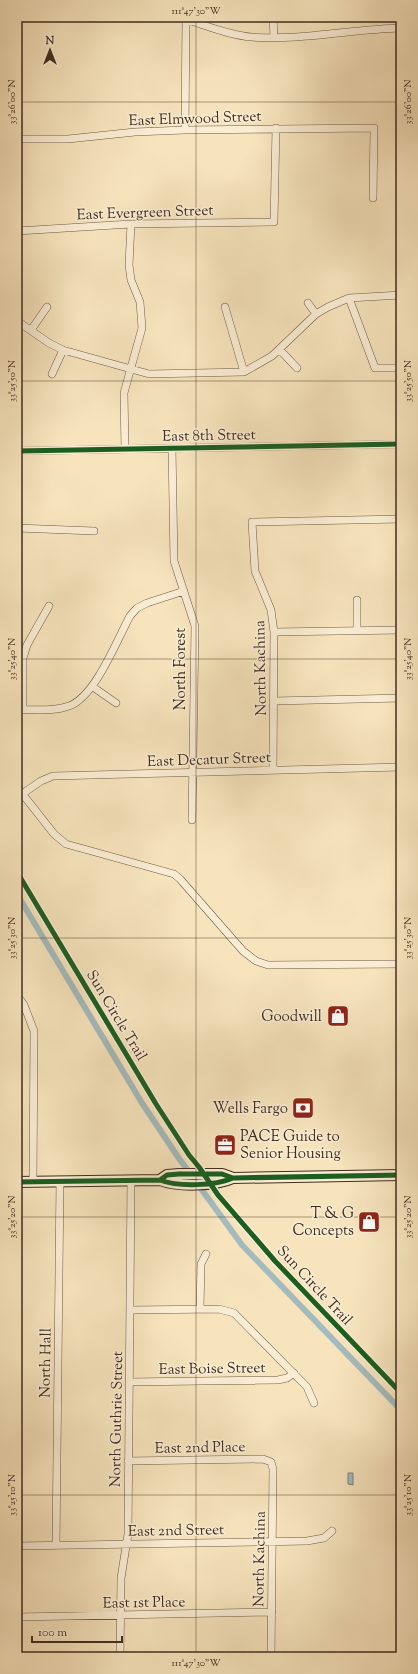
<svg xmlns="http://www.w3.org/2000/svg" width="418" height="1674" font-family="'Sorts Mill Goudy',serif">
<rect width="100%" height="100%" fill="#f7e4bd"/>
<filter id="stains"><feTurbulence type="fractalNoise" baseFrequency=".005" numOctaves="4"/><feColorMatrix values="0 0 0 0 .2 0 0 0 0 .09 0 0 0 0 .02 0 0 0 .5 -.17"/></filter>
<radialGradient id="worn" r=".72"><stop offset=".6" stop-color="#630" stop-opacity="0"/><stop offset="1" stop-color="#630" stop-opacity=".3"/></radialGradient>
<path fill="#a4bbbd" stroke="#7c827e" d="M348,1473H353V1485L348,1484Z"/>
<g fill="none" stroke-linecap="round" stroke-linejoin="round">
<path stroke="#a4bbbd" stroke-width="6" d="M17,894L142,1103L178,1157L242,1245L401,1410"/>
<g stroke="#6e5b46" stroke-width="8">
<path id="minor" d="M178,17C203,24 227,35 252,37C299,41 353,29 401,28
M273,17L274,37
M185,130L186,17
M17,139H68L135,132L185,130L374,128L373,198
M17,231L131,224L274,222L276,128
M349,298L375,368H401
M308,303L316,314
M225,307L244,372
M17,321L49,343L63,350L149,374L244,372L272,356L316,314L328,307L349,298L401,295
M31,330L47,307
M280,350L297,368
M52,374L63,350
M172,448L174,561L195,626L192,820
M125,449L124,393L142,328L140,302L131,280L129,265L131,224
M17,451L401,444
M17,528L94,531
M357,630V600
M274,632L401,630
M93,687L116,703
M274,701L401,698
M23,709V658L27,645L49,606
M17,710C34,709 53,712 69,706C95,697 117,640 130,616L137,608L147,603L184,591
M273,770L274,632L271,610L255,571L252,522L401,519
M17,787L54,834L66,844L174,874L180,879L243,951L256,961L268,965L401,964
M22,794L41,781L53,776L401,767
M17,995L24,1005L34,1031L33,1182
M200,1309L201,1264L206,1254
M130,1310L219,1309L234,1313L307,1387L314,1403
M129,1382L278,1380L287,1378L294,1373
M128,1461L263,1459L271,1462L273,1469L271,1657
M56,1545L60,1181
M17,1546L307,1541L324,1538L332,1531
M17,1617L272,1612
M120,1657L121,1578L128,1534L131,1180"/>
</g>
<g stroke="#412d1f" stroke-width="12">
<path id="secondary" d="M160,1180L167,1175L179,1174H222L233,1178
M17,1182L160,1180C178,1187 215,1186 233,1178L401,1175"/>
</g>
<use href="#minor" stroke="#faedd4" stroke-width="7"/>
<use href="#secondary" stroke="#faedd4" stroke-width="10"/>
<g stroke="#faedd4" stroke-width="8">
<path id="cycleway" d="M17,451L401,444
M17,872L156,1104L189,1155L199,1167L218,1195L275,1261L401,1393
M160,1180L167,1175L179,1174H222L233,1178
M17,1182L160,1180C178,1187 215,1186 233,1178L401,1175"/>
</g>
<use href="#cycleway" stroke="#1b5e20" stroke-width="5"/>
</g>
<path fill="none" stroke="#412d1f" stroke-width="1" stroke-opacity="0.45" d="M196,17V1657M17,102H401M17,381H401M17,659H401M17,938H401M17,1217H401M17,1495H401"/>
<defs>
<g id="shop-square" transform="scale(1.15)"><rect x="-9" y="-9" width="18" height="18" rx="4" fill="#8f2418" stroke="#faedd4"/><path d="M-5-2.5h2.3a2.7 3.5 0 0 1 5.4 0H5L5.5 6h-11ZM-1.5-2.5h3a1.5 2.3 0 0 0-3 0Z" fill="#fff"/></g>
<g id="bank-square" transform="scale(1.15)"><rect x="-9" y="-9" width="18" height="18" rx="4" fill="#8f2418" stroke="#faedd4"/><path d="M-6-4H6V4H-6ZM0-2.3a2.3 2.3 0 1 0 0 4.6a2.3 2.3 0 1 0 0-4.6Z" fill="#fff"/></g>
<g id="office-square" transform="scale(1.15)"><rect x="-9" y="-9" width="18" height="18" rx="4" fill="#8f2418" stroke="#faedd4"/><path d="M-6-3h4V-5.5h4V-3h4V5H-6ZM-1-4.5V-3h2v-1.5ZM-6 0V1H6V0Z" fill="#fff"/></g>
</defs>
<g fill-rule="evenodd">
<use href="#shop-square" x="338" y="1016"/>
<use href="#bank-square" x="303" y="1108"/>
<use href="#office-square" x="225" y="1145"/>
<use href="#shop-square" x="369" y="1222"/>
</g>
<g text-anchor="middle" stroke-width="3" stroke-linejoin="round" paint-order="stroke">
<g font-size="15" fill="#412d1f" stroke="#faedd4">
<text transform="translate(195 118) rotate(-2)" y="5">East Elmwood Street</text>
<text transform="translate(145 212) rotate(-2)" y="5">East Evergreen Street</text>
<text transform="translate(209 435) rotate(-1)" y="5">East 8th Street</text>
<text transform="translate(260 668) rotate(-91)" y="5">North Kachina</text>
<text transform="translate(180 669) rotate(-90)" y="5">North Forest</text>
<text transform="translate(209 759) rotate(-2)" y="5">East Decatur Street</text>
<text transform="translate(117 1015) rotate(59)" y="5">Sun Circle Trail</text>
<text transform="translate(315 1285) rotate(47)" y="5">Sun Circle Trail</text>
<text transform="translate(45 1363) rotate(-89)" y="5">North Hall</text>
<text transform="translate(212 1368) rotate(-1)" y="5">East Boise Street</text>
<text transform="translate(116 1419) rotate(-89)" y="5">North Guthrie Street</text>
<text transform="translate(200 1447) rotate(-1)" y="5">East 2nd Place</text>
<text transform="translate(176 1530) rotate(-1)" y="5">East 2nd Street</text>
<text transform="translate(259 1559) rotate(-89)" y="5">North Kachina</text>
<text transform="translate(144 1602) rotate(-1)" y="5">East 1st Place</text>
</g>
<g font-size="15" fill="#412d1f" stroke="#faedd4" text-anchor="end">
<text x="322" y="1021">Goodwill</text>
<text x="288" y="1113">Wells Fargo</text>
<text x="240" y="1141" text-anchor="start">PACE Guide to<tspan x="240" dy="17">Senior Housing</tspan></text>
<text x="354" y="1218">T &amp; G<tspan x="354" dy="17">Concepts</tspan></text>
</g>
</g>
<rect width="418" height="1674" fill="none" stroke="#f7e4bd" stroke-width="44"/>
<g transform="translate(50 50)" stroke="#faedd4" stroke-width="3" paint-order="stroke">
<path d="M0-3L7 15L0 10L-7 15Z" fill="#412d1f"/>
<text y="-6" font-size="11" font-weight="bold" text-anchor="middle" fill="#412d1f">N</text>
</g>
<path d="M32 1636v6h90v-6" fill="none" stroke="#412d1f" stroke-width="2"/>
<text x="38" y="1636" font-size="12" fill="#412d1f" stroke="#faedd4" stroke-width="3" paint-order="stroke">100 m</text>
<rect x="22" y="22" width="374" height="1630" fill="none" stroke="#412d1f" stroke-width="1.5"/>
<g font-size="10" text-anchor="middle" fill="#412d1f">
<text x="196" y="14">111°47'30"W</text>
<text transform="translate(11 102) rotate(-90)" y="4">33°26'00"N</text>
<text transform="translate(407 102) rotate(-90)" y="4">33°26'00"N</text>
<text transform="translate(11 381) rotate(-90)" y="4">33°25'50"N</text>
<text transform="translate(407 381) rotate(-90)" y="4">33°25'50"N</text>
<text transform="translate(11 659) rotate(-90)" y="4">33°25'40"N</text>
<text transform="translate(407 659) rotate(-90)" y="4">33°25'40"N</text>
<text transform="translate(11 938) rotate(-90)" y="4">33°25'30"N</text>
<text transform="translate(407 938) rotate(-90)" y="4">33°25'30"N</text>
<text transform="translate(11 1217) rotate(-90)" y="4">33°25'20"N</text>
<text transform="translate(407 1217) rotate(-90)" y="4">33°25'20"N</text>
<text transform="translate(11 1495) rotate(-90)" y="4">33°25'10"N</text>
<text transform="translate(407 1495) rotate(-90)" y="4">33°25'10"N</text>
<text x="196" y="1666">111°47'30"W</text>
</g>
<rect width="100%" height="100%" filter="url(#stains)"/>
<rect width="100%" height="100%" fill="url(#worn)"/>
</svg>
